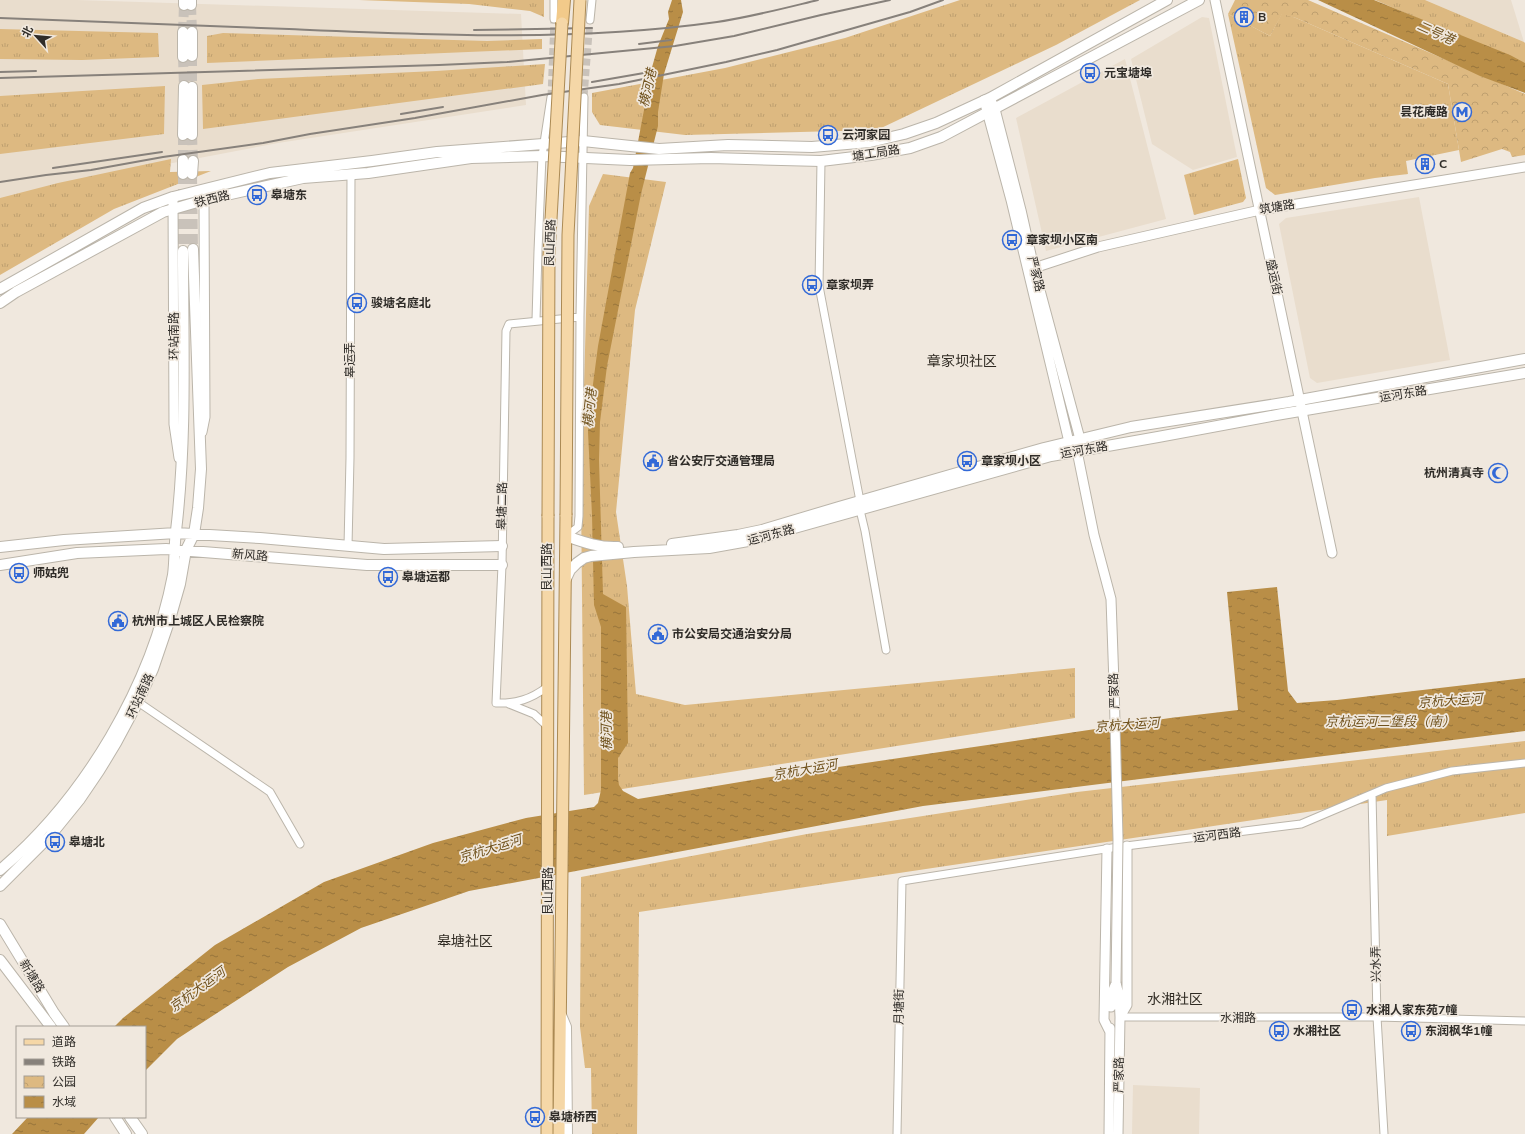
<svg xmlns="http://www.w3.org/2000/svg" width="1525" height="1134" font-family="'Nunito Sans','Noto Sans SC',sans-serif">
<defs>
<pattern id="grass-tufts" width="24" height="20" patternUnits="userSpaceOnUse"><rect width="24" height="20" fill="#ddb981"/><path d="M3 7l-1-3M5 7V3M7 7l1-3M15 17l-1-3M17 17v-4M19 17l1-3" fill="none" stroke="#be9f6f"/></pattern>
<pattern id="park-crowns" width="20" height="18" patternUnits="userSpaceOnUse"><rect width="20" height="18" fill="#ddb981"/><path d="M2 6a3 3 0 1 1 6 0M12 15a3 3 0 1 1 6 0" fill="none" stroke="#be9f6f"/></pattern>
<pattern id="water-ripples" width="26" height="14" patternUnits="userSpaceOnUse"><rect width="26" height="14" fill="#b98e47"/><path d="M2 4q2-2 4 0t4 0M15 11q2-2 4 0t4 0" fill="none" stroke="#97743b"/></pattern>
</defs>
<rect width="100%" height="100%" fill="#f0e8de"/>
<path fill="#e9ddcd" d="M0,0H77L521,14L526,105L278,143L41,188L0,201Z
M1425,0H1511L1524,42Z
M1202,17L1209,18L1237,157L1193,170L1152,144L1131,59Z
M1125,59L1166,219L1046,251L1016,118Z
M1419,197L1450,360L1317,383L1310,378L1279,224L1286,218Z
M1133,1085L1200,1088L1199,1134H1132Z"/>
<path fill="url(#grass-tufts)" d="M359,0H544V17L530,11L469,4Z
M960,0H1140L1056,45L877,130L685,135L600,125L592,112V93L725,68L845,38Z
M1375,0H1425L1524,42L1525,43V64Z
M1282,13L1296,18L1448,84L1459,150L1406,161L1408,174L1375,178L1275,195L1266,188L1228,14L1270,36Z
M0,29L158,33L159,57L82,60L0,59Z
M223,33L487,41L542,39V49L207,63V36Z
M545,64L543,84L203,129L202,85L258,79L436,71Z
M165,86L164,134L0,154V96Z
M171,159L170,172L211,171L114,209L0,275V198L58,183Z
M1238,159L1246,198L1243,202L1194,215L1184,175Z
M603,174L666,182L635,310L616,512L627,586L636,694L685,705L1075,668V718L584,795L581,494L589,206Z
M1525,741V813L1387,836V800L639,912L637,1134H592L591,1068H585L580,1027L581,877L807,834L1077,792Z"/>
<path fill="url(#park-crowns)" d="M1235,0H1308L1525,94V155L1512,157L1510,152L1502,149L1461,162L1448,84L1296,18L1282,14L1270,36L1228,14Z"/>
<path fill="url(#water-ripples)" d="M672,0H681L683,12L664,74L658,112V126L641,194L607,366L600,422L599,460L603,594L626,607L628,743L618,758V779L619,785L623,791L638,799L764,778L1170,718L1238,710L1227,592L1277,587L1288,691L1297,703L1337,700L1525,678V731L923,806L469,891L361,928L288,967L177,1039L145,1071V1027H114L123,1018L215,945L324,882L433,843L526,818L594,807L598,803L601,790V627L594,605L592,515L588,432L590,407L598,346L630,173L633,168L648,89L649,78L658,46L669,19L668,12Z
M1318,0H1374L1510,55L1525,63V93L1480,76Z
M28,1117H99L84,1134H12Z"/>
<g fill="none" stroke-linecap="round" stroke-linejoin="round">
<path stroke="#c9c2ba" stroke-width="7" stroke-dasharray="7 3.5" stroke-linecap="butt" d="M551,97L554,19
M584,97L590,20"/>
<path stroke="#c9c2ba" stroke-width="10" stroke-dasharray="10 5" stroke-linecap="butt" d="M191,5L192,32
M183,32L184,5
M192,56V87
M183,57L184,86
M192,135L193,161
M183,160V135
M183,174V251
M192,174L193,249"/>
<g stroke="#bbb5aa" stroke-width="9">
<path id="minor" d="M554,19V0
M590,20L592,0
M821,161L819,286L860,501V510L865,531L886,650
M536,320L538,251L542,156L551,97
M566,536L578,527L579,516L580,317L584,97
M348,546L350,458L351,174
M547,687C531,699 516,704 496,703L502,565L506,331L509,324L580,317
M138,702L270,792L300,844
M509,704L534,714L547,726
M1372,794L1377,1017L1384,1134
M1120,1017H1377L1525,1021
M897,1134L902,881L1118,847L1301,824L1386,788L1452,771L1525,763"/>
</g>
<g stroke="#bbb5aa" stroke-width="11">
<path id="tertiary" d="M1215,0L1332,553
M990,98L995,109L1021,210L1034,268L1080,439L1077,451L1094,535L1111,599L1114,684
M984,100L1011,200L1069,442L1074,447
M173,197L174,424L179,458
M1034,268L1098,247L1260,210L1525,167
M202,432L205,417L204,200
M1107,849L1104,1020L1110,1032
M1116,983L1119,995L1120,1017L1118,1134
M1111,1007V995L1116,983
M1120,1017L1127,1005V846
M1109,1134L1110,1028"/>
</g>
<g stroke="#bbb5aa" stroke-width="12">
<path id="secondary" d="M184,0V5
M191,0V5
M183,32V57
M192,32V56
M192,87V135
M183,135L184,86
M183,174V160
M192,174L193,161
M0,289L143,208L173,197L270,173L372,161L437,152L543,144L583,141L659,149L728,145L812,147L870,142L904,134L936,123L990,98L1167,0
M0,303L16,292L163,212L204,200L303,178L368,173L471,158L542,156L630,160L711,158L821,161L871,155L910,148L941,137L1199,0
M566,536C583,542 599,548 618,547
M672,544L738,535L762,530L839,507L1044,448L1131,427L1289,402L1525,359
M0,547L64,540L176,533L260,538L384,549L502,546
M0,565L77,553L166,549L367,565H502
M565,581L570,570L577,563L584,558L591,556L634,552L709,548L748,541L1051,456L1158,437L1282,414L1525,373
M0,870C85,798 152,685 173,575C175,560 174,546 176,531C187,438 183,344 183,251
M0,886L50,836L80,799L99,771L116,743L138,702L153,669L170,619L180,584L186,550L194,534L198,508L201,469L193,249
M0,924L54,1013L64,1027
M0,960L51,1027
M561,1015L566,1027L567,1134
M115,1117L126,1134
M130,1117L142,1134"/>
</g>
<g stroke="#ab8a54" stroke-width="13">
<path id="primary" d="M547,1134L548,516
M559,1134L566,515"/>
</g>
<g stroke="#ab8a54" stroke-width="14">
<path id="trunk" d="M562,23L564,0"/>
</g>
<use href="#minor" stroke="#fff" stroke-width="7"/>
<use href="#tertiary" stroke="#fff" stroke-width="9"/>
<use href="#secondary" stroke="#fff" stroke-width="10"/>
<use href="#primary" stroke="#f5d7a7" stroke-width="11"/>
<use href="#trunk" stroke="#f2ca8a" stroke-width="12"/>
<path stroke="#87817b" stroke-width="2" d="M0,18C96,22 193,25 289,29C432,35 575,42 717,22C751,17 785,8 818,0
M474,30L592,28
M639,44L671,40
M0,72L36,71
M0,78L439,65L507,62L675,46L734,36L821,15L890,0
M592,82L644,73
M401,114L443,107
M53,168L162,152
M0,182L46,175L91,170L163,157L263,143L310,134L415,118L542,95L619,84L726,62L777,50L910,12L943,0"/>
<g stroke="#bbb5aa" stroke-width="11" stroke-linecap="butt">
<path id="tertiary-bridge" d="M1114,684L1118,839L1116,983"/>
</g>
<g stroke="#ab8a54" stroke-width="13" stroke-linecap="butt">
<path id="primary-bridge" d="M566,515L568,235L580,0
M548,516L549,255L562,23"/>
</g>
<use href="#tertiary-bridge" stroke="#fff" stroke-width="9"/>
<use href="#primary-bridge" stroke="#f5d7a7" stroke-width="11"/>
</g>
<defs>
<g id="building-ring" transform="scale(1)"><circle r="9.5" fill="#f0e8de" stroke="#3269d7" stroke-width="1.5"/><path d="M-4-6H4V6H1V3H-1V6H-4ZM-2.5-4.3h1.7v1.8h-1.7ZM.8-4.3h1.7v1.8H.8ZM-2.5-1h1.7V.8h-1.7ZM.8-1h1.7V.8H.8Z" fill="#3269d7"/></g>
<g id="bus-ring" transform="scale(1)"><circle r="9.5" fill="#f0e8de" stroke="#3269d7" stroke-width="1.5"/><path d="M-5-6H5V4H4V6H2V4H-2V6H-4V4H-5ZM-3.5-4V0h7V-4ZM-3.5 1.2v1.5H-2V1.2ZM2 1.2v1.5H3.5V1.2Z" fill="#3269d7"/></g>
<g id="metro-ring" transform="scale(1)"><circle r="9.5" fill="#f0e8de" stroke="#3269d7" stroke-width="1.5"/><path d="M-5.5 5V-5H-3L0 0L3-5H5.5V5H3V-.5L0 4L-3-.5V5Z" fill="#3269d7"/></g>
<g id="civic-ring" transform="scale(1)"><circle r="9.5" fill="#f0e8de" stroke="#3269d7" stroke-width="1.5"/><path d="M-.6-6.5H3V-4.5H.6V-3L4-1V1h2V6H-6V1h2V-1L-.6-3ZM-1.2 2.5V6h2.4V2.5Z" fill="#3269d7"/></g>
<g id="mosque-ring" transform="scale(1)"><circle r="9.5" fill="#f0e8de" stroke="#3269d7" stroke-width="1.5"/><path d="M3.5-4.9A6 6 0 1 0 3.5 4.9A5 5 0 1 1 3.5-4.9Z" fill="#3269d7"/></g>
</defs>
<g fill-rule="evenodd">
<use href="#building-ring" x="1244" y="17"/>
<use href="#bus-ring" x="1090" y="73"/>
<use href="#metro-ring" x="1462" y="112"/>
<use href="#bus-ring" x="828" y="135"/>
<use href="#building-ring" x="1425" y="164"/>
<use href="#bus-ring" x="257" y="195"/>
<use href="#bus-ring" x="1012" y="240"/>
<use href="#bus-ring" x="812" y="285"/>
<use href="#bus-ring" x="357" y="303"/>
<use href="#civic-ring" x="653" y="461"/>
<use href="#bus-ring" x="967" y="461"/>
<use href="#mosque-ring" x="1498" y="473"/>
<use href="#bus-ring" x="19" y="573"/>
<use href="#bus-ring" x="388" y="577"/>
<use href="#civic-ring" x="118" y="621"/>
<use href="#civic-ring" x="658" y="634"/>
<use href="#bus-ring" x="55" y="842"/>
<use href="#bus-ring" x="1352" y="1010"/>
<use href="#bus-ring" x="1279" y="1031"/>
<use href="#bus-ring" x="1411" y="1031"/>
<use href="#bus-ring" x="535" y="1117"/>
</g>
<g text-anchor="middle" stroke-width="3.5" stroke-linejoin="round" paint-order="stroke">
<g font-size="12" font-weight="bold" fill="#2f2c28" stroke="#f0e8de" text-anchor="start">
<text x="1258" y="21">B</text>
<text x="1104" y="77">元宝塘埠</text>
<text x="1448" y="116" text-anchor="end">昙花庵路</text>
<text x="842" y="139">云河家园</text>
<text x="1439" y="168">C</text>
<text x="271" y="199">皋塘东</text>
<text x="1026" y="244">章家坝小区南</text>
<text x="826" y="289">章家坝弄</text>
<text x="371" y="307">骏塘名庭北</text>
<text x="667" y="465">省公安厅交通管理局</text>
<text x="981" y="465">章家坝小区</text>
<text x="1484" y="477" text-anchor="end">杭州清真寺</text>
<text x="33" y="577">师姑兜</text>
<text x="402" y="581">皋塘运都</text>
<text x="132" y="625">杭州市上城区人民检察院</text>
<text x="672" y="638">市公安局交通治安分局</text>
<text x="69" y="846">皋塘北</text>
<text x="1366" y="1014">水湘人家东苑7幢</text>
<text x="1293" y="1035">水湘社区</text>
<text x="1425" y="1035">东润枫华1幢</text>
<text x="549" y="1121">皋塘桥西</text>
</g>
<g font-size="12" fill="#2f2c28" stroke="#f0e8de">
<text transform="translate(876 153) rotate(-9)" y="4">塘工局路</text>
<text transform="translate(212 199) rotate(-14)" y="4">铁西路</text>
<text transform="translate(1277 207) rotate(-10)" y="4">筑塘路</text>
<text transform="translate(550 243) rotate(-88)" y="4">艮山西路</text>
<text transform="translate(1036 274) rotate(76)" y="4">严家路</text>
<text transform="translate(1274 277) rotate(78)" y="4">盛运街</text>
<text transform="translate(174 336) rotate(-90)" y="4">环站南路</text>
<text transform="translate(350 360) rotate(-90)" y="4">皋运弄</text>
<text transform="translate(1403 394) rotate(-9)" y="4">运河东路</text>
<text transform="translate(1084 450) rotate(-10)" y="4">运河东路</text>
<text transform="translate(502 506) rotate(-89)" y="4">皋塘二路</text>
<text transform="translate(771 535) rotate(-15)" y="4">运河东路</text>
<text transform="translate(250 555) rotate(5)" y="4">新风路</text>
<text transform="translate(547 567) rotate(-90)" y="4">艮山西路</text>
<text transform="translate(1114 691) rotate(-92)" y="4">严家路</text>
<text transform="translate(140 696) rotate(-65)" y="4">环站南路</text>
<text transform="translate(1217 835) rotate(-7)" y="4">运河西路</text>
<text transform="translate(548 891) rotate(-90)" y="4">艮山西路</text>
<text transform="translate(1376 964) rotate(-91)" y="4">兴水弄</text>
<text transform="translate(32 976) rotate(59)" y="4">新塘路</text>
<text transform="translate(899 1007) rotate(-89)" y="4">月塘街</text>
<text x="1238" y="1022">水湘路</text>
<text transform="translate(1119 1075) rotate(-89)" y="4">严家路</text>
</g>
<g font-size="13" font-style="italic" fill="#70521d" stroke="#f0e8de">
<text transform="translate(1436 32) rotate(24)" y="5">二号港</text>
<text transform="translate(647 88) rotate(-77)" y="5">横河港</text>
<text transform="translate(589 408) rotate(-84)" y="5">横河港</text>
<text transform="translate(1450 700) rotate(-4)" y="5">京杭大运河</text>
<text x="1390" y="726">京杭运河三堡段（南）</text>
<text transform="translate(1127 724) rotate(-4)" y="5">京杭大运河</text>
<text transform="translate(606 731) rotate(-91)" y="5">横河港</text>
<text transform="translate(805 769) rotate(-10)" y="5">京杭大运河</text>
<text transform="translate(490 848) rotate(-17)" y="5">京杭大运河</text>
<text transform="translate(197 989) rotate(-36)" y="5">京杭大运河</text>
</g>
<g font-size="14" fill="#2f2a22" stroke="#f0e8de">
<text x="962" y="366">章家坝社区</text>
<text x="465" y="946">皋塘社区</text>
<text x="1175" y="1004">水湘社区</text>
</g>
</g>
<rect x="16" y="1026" width="130" height="92" fill="#f0e8de" stroke="#a39d95"/>
<rect x="24" y="1039" width="20" height="6" fill="#f5d7a7" stroke="#a39d95"/>
<text x="52" y="1046" font-size="12" fill="#2f2c28">道路</text>
<rect x="24" y="1059" width="20" height="6" fill="#87817b" stroke="#a39d95"/>
<text x="52" y="1066" font-size="12" fill="#2f2c28">铁路</text>
<rect x="24" y="1076" width="20" height="12" fill="url(#park-crowns)" stroke="#a39d95"/>
<text x="52" y="1086" font-size="12" fill="#2f2c28">公园</text>
<rect x="24" y="1096" width="20" height="12" fill="url(#water-ripples)" stroke="#a39d95"/>
<text x="52" y="1106" font-size="12" fill="#2f2c28">水域</text>
<g transform="translate(36 36) rotate(297)" stroke="#f0e8de" stroke-width="3" paint-order="stroke">
<path d="M0-3L7 15L0 10L-7 15Z" fill="#2f2c28"/>
<text y="-6" font-size="11" font-weight="bold" text-anchor="middle" fill="#2f2c28">北</text>
</g>
</svg>
